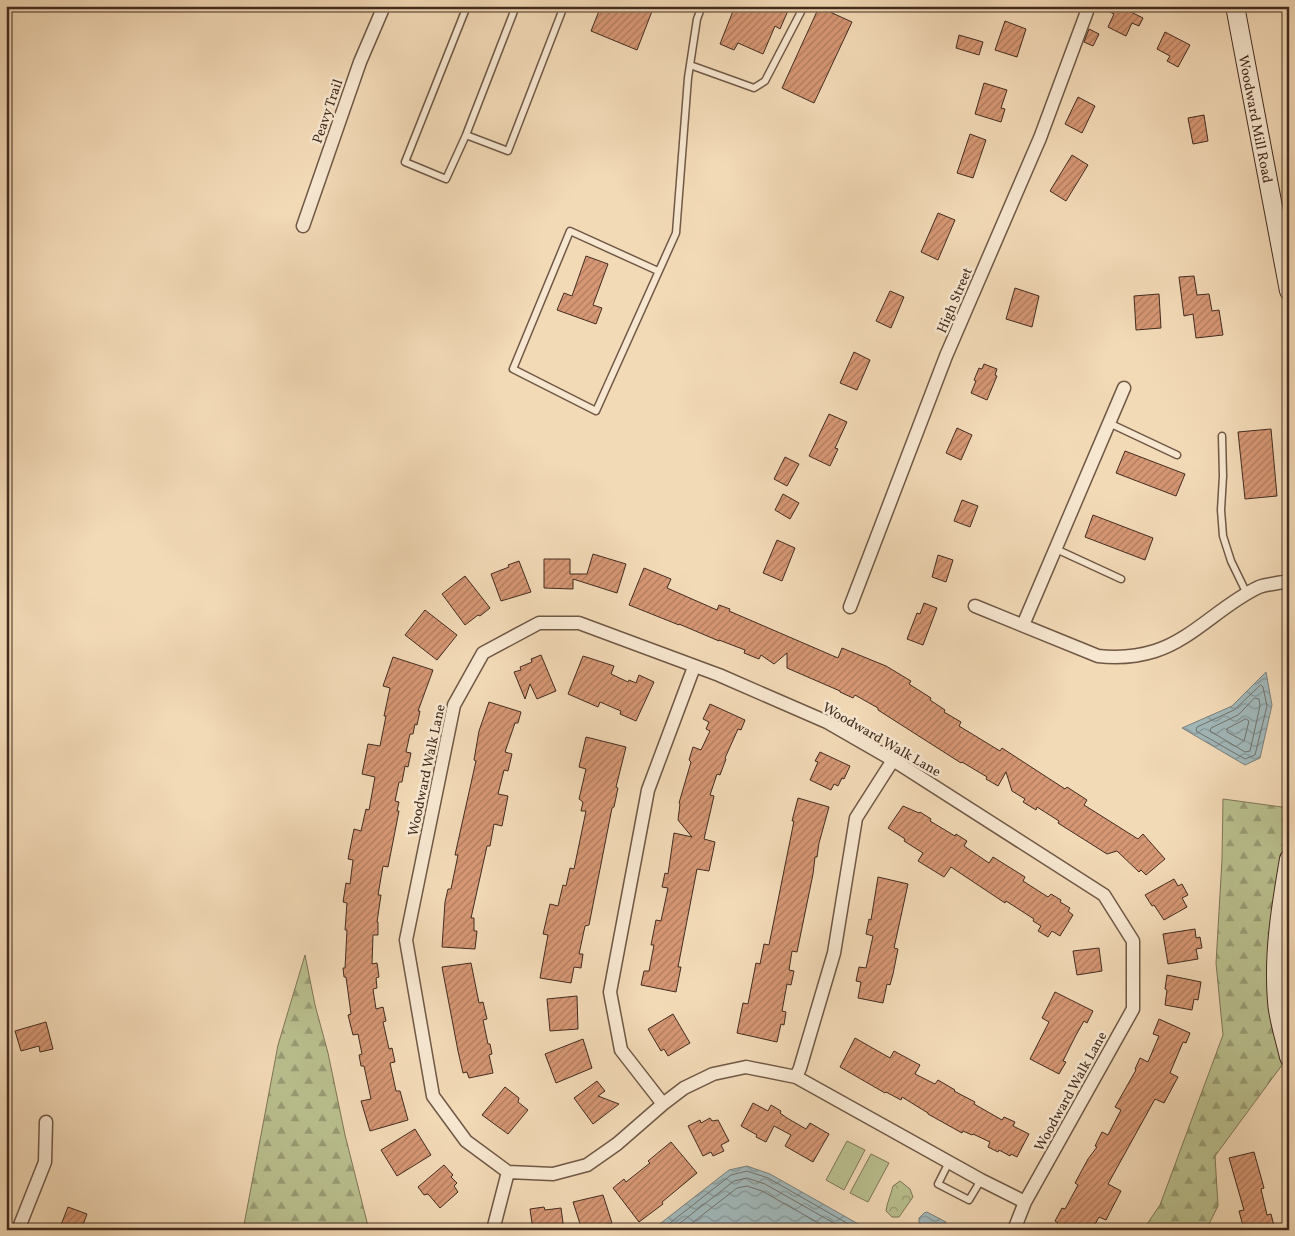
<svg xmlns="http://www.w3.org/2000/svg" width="1295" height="1236" font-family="Vollkorn,serif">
<defs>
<pattern id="forest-firs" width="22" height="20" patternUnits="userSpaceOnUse" patternTransform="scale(1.25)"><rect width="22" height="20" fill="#bac08f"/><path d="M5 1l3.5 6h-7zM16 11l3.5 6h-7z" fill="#999c74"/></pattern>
<pattern id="park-crowns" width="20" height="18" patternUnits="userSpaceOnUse" patternTransform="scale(1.25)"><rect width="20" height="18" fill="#bac08f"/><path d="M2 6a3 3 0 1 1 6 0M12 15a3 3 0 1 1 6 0" fill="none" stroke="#999c74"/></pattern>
<pattern id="water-waves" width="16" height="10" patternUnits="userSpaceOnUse" patternTransform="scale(1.25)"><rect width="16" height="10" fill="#a1b8ba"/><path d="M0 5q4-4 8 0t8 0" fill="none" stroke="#859697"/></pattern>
<pattern id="building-hatch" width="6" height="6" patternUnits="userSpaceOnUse" patternTransform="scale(1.25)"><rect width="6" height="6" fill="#d69774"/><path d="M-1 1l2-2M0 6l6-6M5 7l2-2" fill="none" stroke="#af7b5f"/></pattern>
</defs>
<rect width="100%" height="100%" fill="#f3dab7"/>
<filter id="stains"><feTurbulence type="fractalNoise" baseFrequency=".004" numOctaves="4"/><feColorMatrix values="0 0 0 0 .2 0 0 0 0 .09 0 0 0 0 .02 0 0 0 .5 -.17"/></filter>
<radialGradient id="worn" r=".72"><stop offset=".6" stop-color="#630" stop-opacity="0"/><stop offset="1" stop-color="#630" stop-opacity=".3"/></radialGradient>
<path fill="#bac08f" stroke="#7e7657" d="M847,1141L865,1150L844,1190L826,1180Z
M871,1154L889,1163L868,1202L850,1193Z"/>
<path fill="url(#forest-firs)" stroke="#7e7657" d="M1223,799L1289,808L1277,889L1275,1031L1282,1065L1215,1156L1218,1206L1206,1230H1143L1160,1205L1223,1035L1216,963L1222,860Z
M305,955L315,1005L328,1053L345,1135L369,1230H243L278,1045Z"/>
<path fill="url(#park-crowns)" stroke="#7e7657" d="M900,1181L910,1189L913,1197L899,1217H892L886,1211C887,1202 891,1195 893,1186Z"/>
<path fill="url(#water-waves)" stroke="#7b807c" d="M1266,672L1272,705L1260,758L1245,765L1182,728L1232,706Z
M747,1166L770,1174L869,1230H652L729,1170Z
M927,1212L946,1222L943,1230H924L919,1222V1218L924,1213Z"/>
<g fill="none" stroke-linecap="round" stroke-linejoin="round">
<path stroke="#72726c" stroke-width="1" d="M1261,685L1263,687L1267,706L1255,755L1245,759L1196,731L1197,727L1234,710Z
M1255,698L1259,699L1260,706L1250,751L1245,752L1210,731L1211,728L1238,715Z
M1246,719L1249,721L1244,741L1227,732V729Z
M661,1230L731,1175L747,1171L768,1178L859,1230
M671,1230L734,1181L747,1178L765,1184L846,1230
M683,1230L737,1188L747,1186L762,1191L831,1230"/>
</g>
<path fill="url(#building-hatch)" stroke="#432c1f" d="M601,6H654L637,50L591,31Z
M735,6H790L780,29L775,26L763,54L738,43L734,50L720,44Z
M1098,6H1119L1143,18L1139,26L1132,23L1126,36L1108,27L1114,14Z
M819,7L852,22L814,103L782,88Z
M1005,21L1026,29L1017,57L995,50Z
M1089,29L1099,34L1093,46L1084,42Z
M1165,32L1190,45L1178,67L1167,61L1170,56L1157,49Z
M959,35L983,42L979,55L956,48Z
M984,83L1007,90L1001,108L1005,109L1001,122L975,114Z
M1078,97L1095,106L1082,133L1065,124Z
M1204,115L1208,141L1193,144L1188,118Z
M970,134L986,140L973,178L957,173Z
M1072,155L1088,165L1066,201L1050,191Z
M938,213L955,220L938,260L921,252Z
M586,256L608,264L593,305L602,308L596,324L557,310L564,293L572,296Z
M1194,276L1197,295L1209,294L1212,311L1219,310L1223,335L1196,338L1193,314L1184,316L1179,277Z
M1015,288L1039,296L1032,327L1006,319Z
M890,291L904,297L891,328L876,321Z
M1159,294L1161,328L1136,330L1134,296Z
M854,352L870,360L857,390L840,383Z
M984,364L997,369L995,375L997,376L987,400L971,393L976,381L974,380L979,368L982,369Z
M829,414L847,422L835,448L838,449L830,466L809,456Z
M957,428L972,435L961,460L946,453Z
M1271,429L1277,496L1245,499L1238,432Z
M1125,451L1185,474L1176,496L1116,473Z
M785,457L799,464L787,486L774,479Z
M783,494L799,503L790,519L775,510Z
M962,500L978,506L970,527L954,521Z
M1093,515L1153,538L1145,560L1085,537Z
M777,540L795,548L782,581L763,573Z
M593,554L626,564L617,593L573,579V589L544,588V559H570V574H587Z
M938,555L953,560L946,582L932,577Z
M519,561L531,592L501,601L491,574L509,567L508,565Z
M644,568L671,579L667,588L717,610L719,605L730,609L729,611L838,658L842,648L886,666L911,681L909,684L931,698L930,700L945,710L944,712L961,722L959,726L1000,751L1002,748L1065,789L1067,787L1087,800L1084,805L1138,839L1143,834L1165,859L1146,875L1141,870L1139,872L1117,851L1107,854L1058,823L1059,821L1037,807L1036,810L1023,802L1025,799L1012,791L1006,772L998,786L986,779L987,777L962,762L961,763L878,710V708L855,695L853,698L840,692V691L787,668V653L774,664L761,655L759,659L744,653L745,650L719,640V641L679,624V625L629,605Z
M465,576L490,608L480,616L478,615L465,625L442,594Z
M924,603L937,608L923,645L907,639L917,613L920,614Z
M425,610L457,635L437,660L405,635Z
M541,655L556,691L537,699L530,684L525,699L514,672L521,670L520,667L532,662L531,659Z
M583,656L614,666L611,674L628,682L629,680L636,683L639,675L654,682L636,721L620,714L621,711L600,702L598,707L568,694Z
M393,657L433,670L418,711H420L417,725L415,724L413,734H410L406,752L411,753L408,767L405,766L402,782H399L395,801L399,802L397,811H399L388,867L383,866L378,895H381L377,922H378V935H373L372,964L377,963L379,977L376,978L377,988L373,989L376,1009L383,1007L386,1021L383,1022L389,1049L392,1048L395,1062L390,1063L396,1091H400L408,1120L370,1131L361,1101L371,1099L364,1066H361L359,1055L362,1054L358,1034L353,1035L348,1015L351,1014L346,977H344L343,968H345L347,930H345L347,903L343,902L346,883L350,884L353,860L348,859L354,829L361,831L366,809L369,810L375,777L362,774L368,744L380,746L386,716H384L390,688L383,686Z
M489,702L521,712L518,723H515L505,752L512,754L508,771L504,770L498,794L508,796L502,826L494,824L490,846H487L471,918H474V931H477L475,949L442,947L445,902L448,889H451L458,855H455L476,761L474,760L479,731Z
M710,704L745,720L741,730L738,729L725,758L726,759L720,775L717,774L710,795L714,796L704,839L715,842L709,871L697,869L678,967H681L676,992L641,985L644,971H649L654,945H651L656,920L661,921L668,888L662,887L665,873L668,874L674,833L692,837L678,820L680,804L679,803L691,762L689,760L693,747L701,750L710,731L706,729L709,722L703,719Z
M586,737L626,747L616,787L618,788L614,807L612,808L589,925L585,926L579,954H583L581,968L574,967L571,983L540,978L548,935L543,934L550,904L558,906L563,885L566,886L570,868L574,869L586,811H581L583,802L579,799L586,769L579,767Z
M820,752L850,766L844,779L842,778L838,786L834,784L831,790L810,780L818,762L815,761Z
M798,798L829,807L819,843L817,857H815L813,874L797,952L792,951L789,970L794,971L791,985L787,984L782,1011L786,1012L784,1025L781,1024L777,1042L737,1033L743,1003L748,1004L756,963L760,964L764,944L769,945L794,821H792Z
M903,806L919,813L920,812L931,819L930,821L955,836L956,834L967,841L964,846L989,863L993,857L1025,877L1023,881L1048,897L1051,894L1061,900L1060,902L1070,908L1068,911L1073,915L1060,936L1052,931L1048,937L1038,931L1041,926L1033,921L1034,919L1006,901L1005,903L951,867L944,877L918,861L923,853L904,841L905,839L888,828Z
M878,877L908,884L894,948L898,949L893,974L890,985L887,984L883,1003L858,998L861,982L856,981L859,967L866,968L873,936L866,934L869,919L871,920Z
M1174,879L1178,886L1182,884L1188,895L1182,898L1187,907L1164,920L1154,905L1152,906L1145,895Z
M1195,929L1196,938L1200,937L1202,948L1196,949L1198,959L1168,964L1163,934Z
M1099,948L1102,971L1077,975L1073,951Z
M471,963L479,1003L483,1002L487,1019L483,1020L488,1044H490L492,1054L489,1055L493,1073L469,1078L467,1072L463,1073L458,1051L442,967Z
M1167,975L1201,982L1198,1000L1194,999L1192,1010L1165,1005L1167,990L1165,989Z
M1055,992L1093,1011L1087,1023L1084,1021L1076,1035L1063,1061L1066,1062L1059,1074L1030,1059L1049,1022L1042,1018Z
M577,996L578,1029L550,1031L547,999Z
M673,1014L690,1043L668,1056L664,1049L661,1051L648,1029Z
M1159,1019L1190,1033L1186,1043L1183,1042L1170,1073L1178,1077L1164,1103L1155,1099L1108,1184L1121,1191L1106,1220L1099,1217L1092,1230H1054L1058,1223L1055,1221L1062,1208L1065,1209L1078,1185L1075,1183L1088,1159L1097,1147L1095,1146L1102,1132L1108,1135L1121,1110L1115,1107L1136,1070L1135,1069L1140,1058L1148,1062L1159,1036L1153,1034Z
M46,1022L53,1049L40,1052L39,1046L21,1051L15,1031Z
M855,1038L890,1058L894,1051L920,1065L915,1074L935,1084L938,1080L955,1090L954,1091L975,1102L974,1104L1002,1120L1004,1117L1015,1122L1013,1126L1029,1134L1017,1157L1011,1154L1010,1156L999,1150L998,1152L988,1147L990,1142L973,1134L972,1135L963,1131L962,1133L928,1114V1113L902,1097L901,1100L886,1092L885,1093L840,1067Z
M583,1039L592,1068L556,1083L545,1054Z
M597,1081L605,1091L598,1096L619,1104L593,1124L574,1098Z
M505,1087L519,1098L518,1102L528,1110L508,1134L482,1115Z
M753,1103L768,1111L771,1105L781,1111L780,1113L787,1118L806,1129L810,1123L829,1134L813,1162L785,1146L791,1135L774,1126L766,1142L756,1137L757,1135L741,1126Z
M710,1118L712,1121L718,1120L729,1141L721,1145L724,1151L713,1156L711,1152L703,1156L688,1126L700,1120L701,1123Z
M415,1129L431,1155L397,1176L381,1150Z
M671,1142L697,1173L662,1202L663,1204L639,1222L613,1188L624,1179L626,1182L650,1163L648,1161Z
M1254,1152L1264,1188L1261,1189L1267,1215L1271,1214L1275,1230H1244L1239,1211L1244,1210L1229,1158Z
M444,1165L453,1175L451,1177L457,1183L454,1186L458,1192L440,1208L428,1194L424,1195L418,1187Z
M603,1195L612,1223L601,1226L602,1230H582L573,1202Z
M68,1207L87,1214L81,1230H59Z
M544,1207L545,1210L561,1208L564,1230H533L530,1209Z"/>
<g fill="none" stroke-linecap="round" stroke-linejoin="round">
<g stroke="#6f5845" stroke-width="9">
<path id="lane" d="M467,6L405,162L446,179L466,135L508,151L564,6
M690,65L754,88L765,81L804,6
M466,135L516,6
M658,271L570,231L513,369L596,411L676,233L688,78L697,19L702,6
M1109,423L1177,455
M1222,436L1223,476L1221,510L1223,536L1231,561L1247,594
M1056,549L1121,579
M949,1162L938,1184L969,1200L981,1180"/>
</g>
<g stroke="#6f5845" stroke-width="15">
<path id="street" d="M303,226L360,62L384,6
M975,606L1098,656C1117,658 1136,657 1155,651C1193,639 1222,604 1259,587C1268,584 1279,583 1289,581
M850,607L946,356L1040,138L1089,6
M1023,625L1124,388
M796,1077L800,1068L834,953L856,818L893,760
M663,1104L621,1050L610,992L648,790L694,667
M18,1230L45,1162L46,1122
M493,1230L508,1172
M1014,1230L1025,1202L1133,1009V941L1104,895L893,760L827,722L719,675L579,623H539L483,653L454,705L406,940L433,1096L466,1141L508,1172L553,1174L587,1165L617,1144L663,1104L684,1088L713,1074L746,1067L796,1077L981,1180L1025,1202"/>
</g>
<g stroke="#432c1f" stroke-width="20">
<path id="secondary" d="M1235,6L1289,291
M1289,859C1281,906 1273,953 1277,1001C1278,1019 1285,1039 1289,1057"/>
</g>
<use href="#lane" stroke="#f7e7d0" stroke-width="6"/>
<use href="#street" stroke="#f7e7d0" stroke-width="12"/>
<use href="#secondary" stroke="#f7e7d0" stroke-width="18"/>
</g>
<g text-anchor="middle" stroke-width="5" stroke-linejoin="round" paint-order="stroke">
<g font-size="14" fill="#432c1f" stroke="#f7e7d0">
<text transform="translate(327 111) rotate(-71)" y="5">Peavy Trail</text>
<text transform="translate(1256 119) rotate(79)" y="5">Woodward Mill Road</text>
<text transform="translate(954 300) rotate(-67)" y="5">High Street</text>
<text transform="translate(882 739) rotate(30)" y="5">Woodward Walk Lane</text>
<text transform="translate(426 770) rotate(-78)" y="5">Woodward Walk Lane</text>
<text transform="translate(1070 1091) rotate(-61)" y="5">Woodward Walk Lane</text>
</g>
</g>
<rect width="1295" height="1236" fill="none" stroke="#f3dab7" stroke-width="25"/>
<rect x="8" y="8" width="1280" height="1221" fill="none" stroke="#432c1f" stroke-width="2.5"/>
<rect x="12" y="12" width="1270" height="1211" fill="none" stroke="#432c1f"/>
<rect width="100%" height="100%" filter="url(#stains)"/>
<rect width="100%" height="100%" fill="url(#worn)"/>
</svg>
